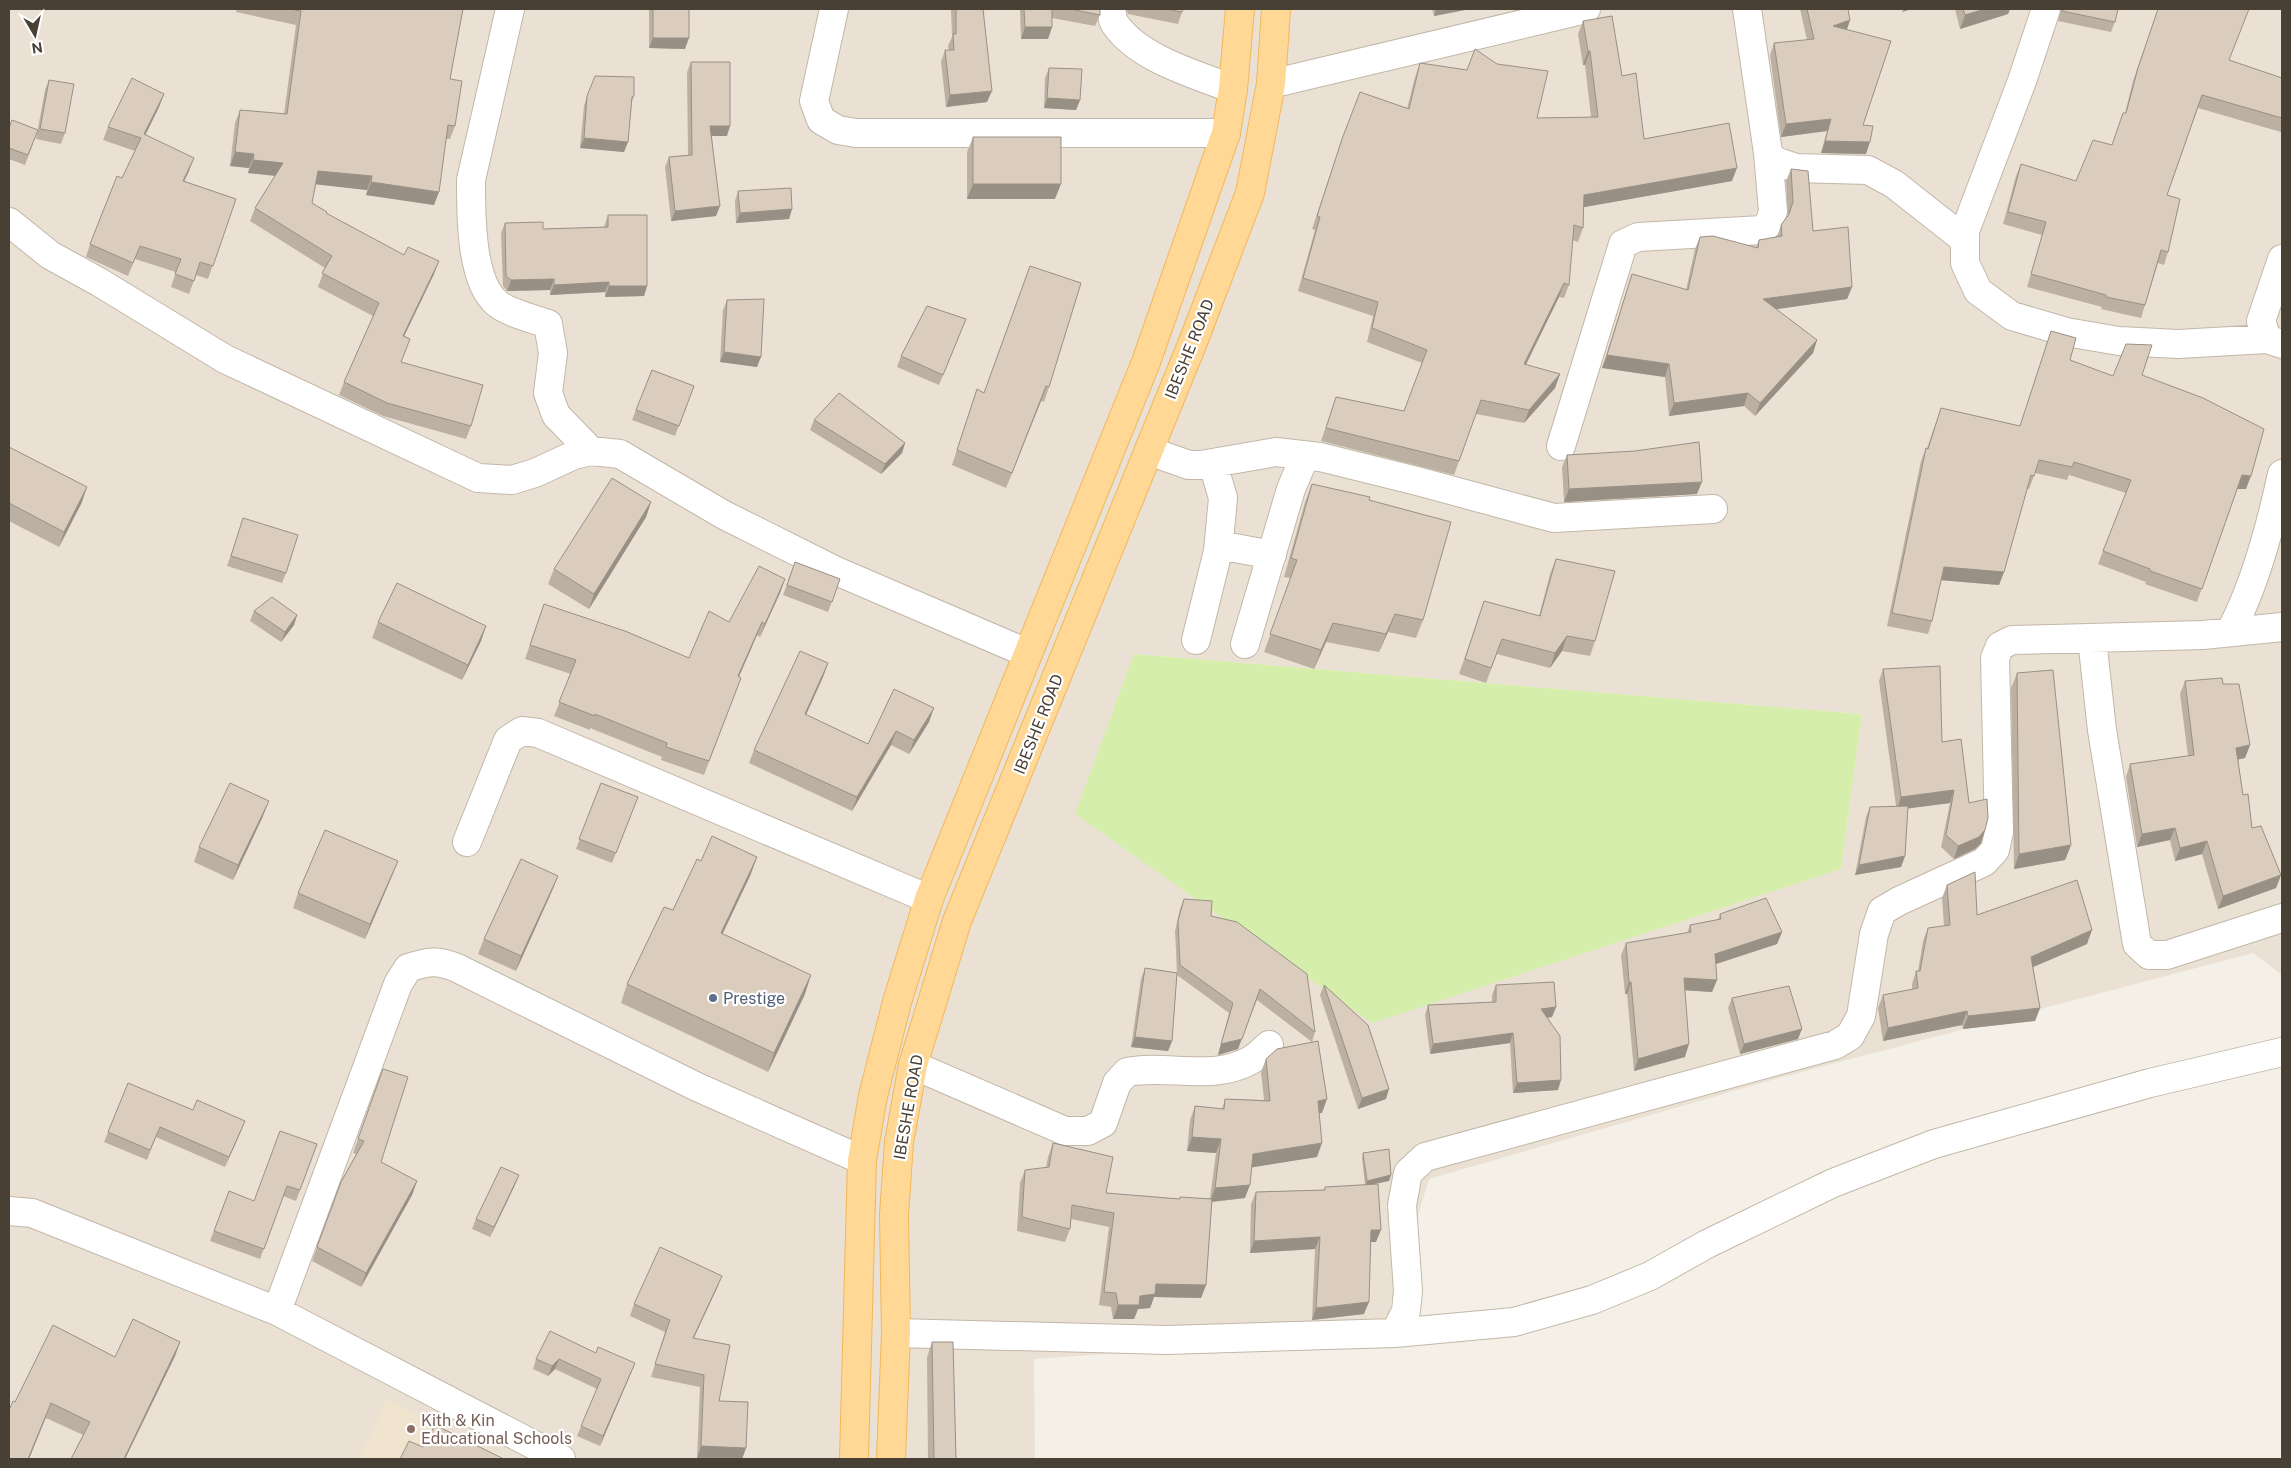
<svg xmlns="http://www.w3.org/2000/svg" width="2291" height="1468" font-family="'Public Sans',sans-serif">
<rect width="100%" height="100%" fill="#f5f0e7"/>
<path fill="#eae1d4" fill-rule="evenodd" d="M9,9H2282V975L2253,953L1779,1078L1429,1179L1382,1335L1034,1359L1035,1459H9ZM1134,654L1862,714L1841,869Z"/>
<path fill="#f0e4cf" d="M387,1399L509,1459H359Z"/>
<path fill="#d6eeab" d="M1134,654L1862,714L1841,869L1372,1023L1075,814Z"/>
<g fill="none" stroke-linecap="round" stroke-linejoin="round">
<g stroke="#c2b7a8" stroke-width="30">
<path id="minor" d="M510,9L471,180C471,212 470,283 498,304C509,313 534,319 548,324L553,353L548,393L556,415L591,451
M834,9L814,101L821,120L838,130L856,133H1226
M1111,9C1112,13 1112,20 1115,24C1139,59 1195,74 1233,89
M1747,9L1768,153L1775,161L1796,168L1868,170L1894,184L1965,240
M2046,9L2022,81L1965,231V263L1978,291L2012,316L2066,332L2119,341L2178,344L2267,339
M1271,84L1586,9
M9,222L50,255L99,282L225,359L478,478L512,480L535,473L574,455L591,451L620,454L724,515L834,570L1027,653
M2282,344L2267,339L2261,321L2282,259
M1561,446L1623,244L1638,237L1762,230L1770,222L1773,211L1768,153
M1149,451L1189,465H1201L1276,452L1320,457L1417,481L1554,518L1713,509
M1219,545L1272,555
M2230,632C2255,586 2271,525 2282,474
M2092,639L2102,730L2137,944L2149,955H2167L2282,918
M1196,640L1218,551L1223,498L1213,464
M1245,644L1291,489L1305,456
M467,842L508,740L522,731L538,733L929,899
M913,1065L1065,1131H1088L1103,1123L1117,1083L1127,1072C1168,1064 1212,1082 1251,1060C1258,1056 1263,1050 1269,1045
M9,1211L32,1213L277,1311L561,1459
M277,1311L398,984L408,968C429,961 437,960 457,968L695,1086L862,1160
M896,1333L1167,1340L1395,1333L1514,1322L1592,1300L1650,1276L1707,1244L1833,1183L1934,1144L2150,1083L2282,1052
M1395,1333L1406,1311L1408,1291L1402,1205L1408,1173L1425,1157L1835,1045L1850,1036L1861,1016L1874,934L1882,911L1899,901L1984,862L1995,850L1999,832L1995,658L2000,646L2012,640L2203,635L2282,627"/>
</g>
<g stroke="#f2b759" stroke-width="30">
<path id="major" d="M854,1459L862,1160L873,1096L897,1002L929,899L1146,362L1226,133L1233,89L1240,9
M891,1459L896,1333L894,1215L899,1142L913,1065L957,921L1193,342L1250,193L1271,84L1276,9"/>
</g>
<use href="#minor" stroke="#fff" stroke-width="28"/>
<use href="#major" stroke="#ffd896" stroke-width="28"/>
</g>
<path fill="#bcb0a3" d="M237,9H463L450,79L455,126L450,139H446L434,205L366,195L367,190L316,184L312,203L326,214L434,274L404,336L410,339L401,362L471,426L466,439L383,416L339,395L344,382L373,316L318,287L325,268L250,221L255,208L275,176L248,173L249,168L230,166L235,123L240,110L284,114L296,25L236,12Z
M649,9H689L685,49L649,48Z
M951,9H983L987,102L946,107L941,62L945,50H949L948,46L952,37Z
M1020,9H1100V15L1095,26L1052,18V27L1048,39H1021Z
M1126,9H1183L1178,24L1128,14Z
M1432,9H1465V10L1434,16Z
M1800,9H1848L1850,20L1847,29L1863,125L1866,154L1821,153L1827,131L1781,137L1770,55L1774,43L1807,40Z
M1955,9H2010L2008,14L1960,29Z
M2061,9H2118L2115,22L2111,32L2058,21Z
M2158,9L2230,61L2282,78V129L2281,132L2198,108L2167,195L2168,252L2164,265L2158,263L2145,305L2141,318L2101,309L2102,307L2027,287L2042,235L2003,224L2016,176L2021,164L2076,181L2112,145L2125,113L2133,81Z
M1583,21L1622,76L1644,139L1732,181L1584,207L1583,228L1578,242L1572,240L1569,285L1564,298L1559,297L1526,365L1560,374L1555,388L1524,423L1476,414L1454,475L1321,441L1336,397L1404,411L1422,363L1367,342L1373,316L1298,291L1315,230L1312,229L1342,139L1407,109L1415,77L1420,63L1537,118L1591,117L1585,65H1583L1578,34Z
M691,62L727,136H712L716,216L671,221L665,167L669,157L688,155L687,72Z
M1049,68L1080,100L1076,110L1044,108L1045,78Z
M49,80L65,133L61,144L36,139L45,90Z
M164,94L159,107L145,135L189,171L184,181L236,199L208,279L196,275L189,294L171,287L176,272L135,259L128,276L86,257L90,244L135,151L103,140L108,127Z
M587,96H634L631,104L624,152L580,148L584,106Z
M9,128L38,130L25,165L9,159Z
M973,137L1055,199H967V152Z
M1791,169L1813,231L1852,287L1847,299L1776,309L1817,340L1813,353L1755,416L1744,406L1669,416L1665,377L1602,368L1632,274L1686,290L1695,249L1700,237L1756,247L1759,240L1777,237L1781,225L1788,215L1786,181Z
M738,191L792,209L789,219L736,223L735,201Z
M608,215L647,286L644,296L605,297V292L550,295V290L507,291L503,286L501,233L505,223L543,229L604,227Z
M1030,266L1049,387L1044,402L1041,401L1006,488L952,465L977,389L984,393Z
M727,300L757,367L720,362L723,310Z
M966,319L939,385L897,367L901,356Z
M2051,331L2070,360L2113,376L2142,375L2246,489H2237L2197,602L2145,584L2146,582L2098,564L2126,493L2069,475L2067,480L2035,473L2029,489H2027L2004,572L1999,585L1941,580L1932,621L1928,634L1887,626L1921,461L1926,448H1927L1941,408L2020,426Z
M652,370L694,386L675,436L632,420Z
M814,420L905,443L902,453L881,474L810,430Z
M9,447L82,502L59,547L9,521Z
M1567,455L1697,494L1564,502L1562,467Z
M1312,484L1369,500L1423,620L1416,638L1388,632L1379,652L1326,642L1314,669L1264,652L1291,578L1284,577L1305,502Z
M651,502L646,517L589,609L548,584L554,569Z
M240,528L286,573L282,583L227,566Z
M1556,559L1595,641L1590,656L1562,651L1550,668L1497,654L1486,683L1459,674L1484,601L1539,616L1550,574Z
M795,562L840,579L828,612L783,595Z
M785,579L780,593L760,637L757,635L739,677L741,678L704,775L661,760L662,757L590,728V730L554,716L571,674L525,659L544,604L689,658L729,622Z
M254,611L297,615L294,625L281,642L250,621Z
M378,622L486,626L481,641L462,680L372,638Z
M828,663L823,677L806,715L868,744L894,689L929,722L909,754L891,745L852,811L749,763L754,750Z
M1883,669L1942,742L1969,803L1981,843L1975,849L1954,859L1941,847L1950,803L1908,808L1905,856L1901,867L1855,875L1866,817L1870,807L1896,806L1879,681Z
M2017,673L2071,845L2065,860L2014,869L2011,688Z
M2185,681L2223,684L2250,745L2245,758L2238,759L2243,795L2252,828L2281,875L2276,888L2218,909L2202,854L2175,861L2170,840L2137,847L2126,777L2130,764L2188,756L2180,694Z
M601,783L638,797L612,863L576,849Z
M263,816L233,880L194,862L199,847Z
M757,857L750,876L722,934L805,994L768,1072L621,1003L627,984L673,910L701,861Z
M398,861L392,876L365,939L293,908L298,893Z
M558,876L552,891L516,971L478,954L484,939Z
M1947,885L1977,915L2087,944L2033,967L2040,1008L2035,1021L1963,1029L1962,1025L1883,1041L1878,1008L1883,995L1912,989V984L1916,971H1918L1923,941L1928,928L1944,926L1942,898Z
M1184,899L1211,916L1315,1032L1312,1042L1322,1113H1319L1317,1157L1251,1167L1245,1198L1212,1202L1206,1285L1201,1298L1154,1297L1150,1308L1138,1309L1134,1319H1113L1111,1307L1099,1305L1109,1227L1071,1219L1070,1229L1065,1242L1017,1231L1020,1183L1025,1170L1046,1168L1048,1157L1053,1143L1106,1193L1180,1199L1210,1198L1216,1153L1187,1151L1190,1120L1195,1106L1222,1109L1225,1099L1264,1100L1261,1072L1266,1059L1312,1042L1257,1000L1238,1049L1218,1055L1229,1013L1177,975L1172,1041L1168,1051L1131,1047L1141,979L1145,968L1177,973L1175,931L1180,909Z
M1720,914L1782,932L1777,944L1715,964L1717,980L1712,992L1685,990V1057L1634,1071L1627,994H1625L1621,955L1626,943L1687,933L1690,925L1718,920Z
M1324,985L1386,1099L1358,1109L1320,995Z
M1496,985L1556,1007L1552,1017L1547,1018L1558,1090L1513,1093L1510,1043L1430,1054L1425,1015L1428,1005L1492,1002V995Z
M1732,998L1798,1039L1740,1054L1728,1008Z
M383,1069L381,1162L417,1181L412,1195L361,1287L312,1261L341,1182L356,1154L353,1153Z
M128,1083L241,1131L225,1167L156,1137L147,1160L104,1142Z
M317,1144L296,1201L283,1196L260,1259L210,1241L229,1191L254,1201Z
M1363,1153L1391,1175L1389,1181L1371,1184L1376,1242H1370L1364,1314L1312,1320L1315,1249L1250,1253L1251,1204L1256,1192L1324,1190L1325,1187L1365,1185L1362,1158Z
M515,1185L490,1237L472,1229L476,1219Z
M722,1276L717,1288L694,1338L719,1401L746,1448L742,1459H697L700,1387L651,1377L665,1332L630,1316L634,1304Z
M180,1342L175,1356L125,1459H71L83,1435L46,1418L29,1459H9L15,1402L115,1357Z
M932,1342L956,1459H928L927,1357Z
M596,1353L635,1363L600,1446L577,1436L597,1389L555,1369L548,1376L533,1369L536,1359Z"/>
<path fill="#999085" d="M1436,9H1465V10L1434,16Z
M1904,9H1912L1902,12Z
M1985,9H2010L2008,14L1960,29L1965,15Z
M1850,20L1846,32L1833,26Z
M1025,27H1052L1048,39H1021Z
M653,38H689L685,49L649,48Z
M1588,51H1590L1585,65H1583Z
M992,91L987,102L946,107L950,95Z
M164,94L159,107L139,148L144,134Z
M1047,98L1080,100L1076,110L1044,108Z
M1831,119L1827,131L1781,137L1786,124Z
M710,126H730L727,136H707Z
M584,138L628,142L624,152L580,148Z
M1825,141L1870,142L1866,154L1821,153Z
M235,152L254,154L249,168L230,166Z
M194,158L189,171L178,194L183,181Z
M253,160L283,163L278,176L248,173Z
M1737,168L1732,181L1579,208L1584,195Z
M318,171L372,176L367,190L313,184Z
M371,182L439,192L434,205L366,195Z
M973,184H1061L1055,199H967Z
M720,206L716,216L671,221L675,211Z
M792,209L789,219L736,223L740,213Z
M439,261L434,274L398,349L403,336Z
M554,279L550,290L507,291L511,280Z
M609,282L605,292L550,295L554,285Z
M1564,283L1559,297L1519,378L1524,364Z
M609,286H647L644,296L605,297Z
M1852,287L1847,299L1758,312L1763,299Z
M1817,340L1813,353L1755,416L1760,403Z
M724,352L761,357L757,367L720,362Z
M1607,355L1669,364L1665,377L1602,368Z
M1560,374L1555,388L1524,423L1529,410Z
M1046,386L1041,401L1006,488L1012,473Z
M1748,393L1744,406L1669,416L1674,403Z
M905,443L902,453L881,474L885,464Z
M2242,475L2251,476L2246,489H2237Z
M1702,482L1697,494L1564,502L1569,489Z
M87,487L82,502L59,547L64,532Z
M651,502L646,517L589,609L594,594Z
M1944,567L2004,572L1999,585L1939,580Z
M785,579L780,593L760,637L765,624Z
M1395,614L1388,632L1379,652L1386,634Z
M297,615L294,625L281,642L285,632Z
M762,622L757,635L733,690L738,676Z
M1333,623L1326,642L1314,669L1321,650Z
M486,626L481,641L462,680L468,665Z
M1567,636L1562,651L1550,668L1555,653Z
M828,663L823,677L800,728L805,714Z
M934,708L929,722L909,754L914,740Z
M896,731L891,745L852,811L857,797Z
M2250,745L2245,758L2232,761L2236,748Z
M1954,790L1950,803L1897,810L1901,797Z
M269,801L263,816L233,880L238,865Z
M2175,828L2170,840L2137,847L2142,834Z
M1985,830L1981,843L1975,849L1954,859L1958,846Z
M2207,841L2202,854L2175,861L2180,848Z
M2071,845L2065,860L2014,869L2019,854Z
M1905,856L1901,867L1855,875L1859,865Z
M757,857L750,876L714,952L721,933Z
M398,861L392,876L365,939L370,924Z
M2281,875L2276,888L2218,909L2223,896Z
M558,876L552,891L516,971L521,956Z
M2092,930L2087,944L2026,970L2031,957Z
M1782,932L1777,944L1710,966L1715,954Z
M811,975L805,994L768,1072L774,1053Z
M1684,978L1717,980L1712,992L1680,990Z
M1629,982H1631L1627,994H1625Z
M1260,989L1238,1049L1218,1055L1221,1044Z
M1556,1007L1552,1017L1537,1019L1541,1009Z
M2040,1008L2035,1021L1963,1029L1968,1016Z
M1967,1011L1962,1025L1883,1041L1888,1028Z
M1802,1029L1798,1039L1740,1054L1744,1044Z
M1513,1033L1510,1043L1430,1054L1433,1044Z
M1135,1037L1172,1041L1168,1051L1131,1047Z
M1689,1044L1685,1057L1634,1071L1638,1059Z
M1561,1080L1558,1090L1513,1093L1517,1083Z
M1389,1089L1386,1099L1358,1109L1362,1098Z
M1327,1099L1322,1113L1313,1114L1318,1101Z
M245,1121L241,1131L225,1167L229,1157Z
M1192,1137L1221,1139L1216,1153L1187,1151Z
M1322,1143L1317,1157L1248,1168L1253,1154Z
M519,1175L515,1185L490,1237L494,1227Z
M1391,1175L1389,1181L1365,1186L1367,1181Z
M417,1181L412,1195L361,1287L366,1273Z
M1250,1185L1245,1198L1210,1202L1215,1188Z
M1371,1230H1381L1376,1242H1366Z
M1320,1237L1315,1249L1250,1253L1254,1241Z
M722,1276L717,1288L688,1350L693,1338Z
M1156,1284L1206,1285L1201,1298L1154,1297L1150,1308L1138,1309L1134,1319H1113L1118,1305L1140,1296Z
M1369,1302L1364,1314L1312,1320L1316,1308Z
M180,1342L175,1356L125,1459H124Z
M559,1359L555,1369L548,1376L552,1366Z
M635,1363L631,1373L600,1446L603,1436Z
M51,1403L29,1459H28Z
M701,1446L746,1448L742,1459H697Z"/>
<path fill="#dbcdbe" stroke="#999085" d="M289,9H463L450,79L462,81L455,126L448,125L439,192L371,182L372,176L318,171L312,203L327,212L326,213L404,255L408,247L439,261L403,336L410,339L401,362L483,385L471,426L387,403L344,382L379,303L322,273L332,256L255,208L283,163L253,160L254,154L235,152L240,110L287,114L301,11Z
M653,9H689V38H653Z
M956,9H983L992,91L950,95L945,50H954L953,34H956Z
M1024,9H1052V27H1025Z
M1070,9H1100V15Z
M1165,9H1183L1182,12Z
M1807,9H1848L1850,20L1833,26L1891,41L1863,125L1873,126L1870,142L1825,141L1831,119L1786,124L1774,43L1814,39Z
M1963,9H1985L1965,15Z
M2063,9H2118L2115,22L2062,11Z
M2158,9H2249L2229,60L2282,78V118L2202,95L2167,195L2180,199L2168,252L2161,250L2145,305L2106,297V295L2031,274L2046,222L2008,212L2021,164L2076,181L2093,140L2112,145L2123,113H2126L2138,68Z
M1612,16L1622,76L1636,73L1644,139L1729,123L1737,168L1584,195L1583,228L1574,225L1569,285L1564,283L1524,364L1560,374L1529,410L1481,400L1459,461L1326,428L1336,397L1404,411L1427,350L1372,328L1378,302L1303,278L1320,217L1317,216L1342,139L1360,92L1409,109L1420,63L1467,70L1475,49L1497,64L1548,71L1537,118L1598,117L1590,51H1588L1583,21Z
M691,62H730V126H710L720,206L675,211L669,157L692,155Z
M1049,68L1082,69L1080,100L1047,98Z
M595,76L634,77V96L632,97L628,142L584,138L587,96Z
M132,78L164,94L144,134L194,158L183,181L236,199L213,266L200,262L194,281L175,274L181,259L140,246L133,263L90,244L117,176L122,178L141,138L108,127Z
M49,80L74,84L65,133L40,129Z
M12,120L38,130L28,155L9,148V128Z
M973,137H1061V184H973Z
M1791,169L1808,171L1813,231L1848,227L1852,287L1763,299L1817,340L1760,403L1748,393L1674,403L1669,364L1607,355L1632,274L1688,290L1700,237L1713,236L1758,248L1759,240L1782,236L1781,225L1789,214L1793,202Z
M791,188L792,209L740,213L738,191Z
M608,215H647V286H609V282L554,285V279L511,280L506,276L505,223L543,222V229L608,227Z
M1030,266L1081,283L1049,387L1046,386L1012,473L957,450L977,389L984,393Z
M764,299L761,357L724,352L727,300Z
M927,306L966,319L943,375L901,356Z
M2051,331L2076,338L2070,360L2113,376L2126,344L2152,345L2142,375L2203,398L2264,429L2251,476L2242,475L2202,589L2150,571V569L2103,551L2131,480L2074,462L2072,467L2039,460L2034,476L2031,475L2004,572L1944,567L1932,621L1892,613L1926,448L1928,449L1941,408L2020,426Z
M652,370L694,386L679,426L636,410Z
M839,393L905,443L885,464L814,420Z
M1699,442L1702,482L1569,489L1567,455L1635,451Z
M9,447L87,487L64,532L9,503Z
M612,478L651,502L594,594L554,569Z
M1312,484L1370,497L1369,500L1451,522L1423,620L1395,614L1386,634L1333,623L1321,650L1270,634L1297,560L1291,558Z
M243,518L298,535L286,573L231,556Z
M1556,559L1615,571L1595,641L1567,636L1555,653L1502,639L1491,668L1465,659L1484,601L1540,616Z
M795,562L840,579L832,602L787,585Z
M759,566L785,579L765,624L762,622L738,676L741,678L709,761L666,747L667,743L595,714V716L559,702L576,660L530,645L544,604L625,631L689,658L709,611L729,622Z
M397,583L486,626L468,665L378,622Z
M272,597L297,615L285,632L254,611Z
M800,651L828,663L805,714L868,744L894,689L934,708L914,740L896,731L857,797L754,750Z
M1940,666L1942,742L1961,739L1969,803L1987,799L1988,818L1985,830L1979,837L1958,846L1946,835L1954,790L1901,797L1883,669Z
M2053,670L2071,845L2019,854L2017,673Z
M2222,678L2223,684H2239L2250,745L2236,748L2243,795L2248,794L2252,828L2261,826L2281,875L2223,896L2207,841L2180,848L2175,828L2142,834L2130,764L2194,755L2185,681Z
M230,783L269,801L238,865L199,847Z
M601,783L638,797L616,853L579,839Z
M1908,806L1905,856L1859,865L1870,807Z
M325,830L398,861L370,924L298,893Z
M712,836L757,857L721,933L811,975L774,1053L627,984L664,907L673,910L697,859L701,861Z
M521,859L558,876L521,956L484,939Z
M1975,872L1977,915L2077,880L2092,930L2031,957L2040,1008L1968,1016L1967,1011L1888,1028L1883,995L1918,988L1916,971H1920L1928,928L1950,925L1947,885Z
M1766,898L1782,932L1715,954L1717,980L1684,978L1689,1044L1638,1059L1631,982H1629L1626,943L1691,932L1690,925L1721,919L1720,914Z
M1184,899L1212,901L1211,916L1237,922L1307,974L1315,1032L1260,989L1242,1039L1221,1044L1233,1003L1180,965L1178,921Z
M1145,968L1177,973L1172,1041L1135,1037Z
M1554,982L1556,1007L1541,1009L1560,1036L1561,1080L1517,1083L1513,1033L1433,1044L1428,1005L1496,1002V985Z
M1324,985L1368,1025L1389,1089L1362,1098Z
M1789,986L1802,1029L1744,1044L1732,998Z
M1318,1041L1327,1099L1318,1101L1322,1143L1253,1154L1250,1185L1215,1188L1221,1139L1192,1137L1195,1106L1224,1109L1225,1099L1270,1101L1266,1059L1277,1049Z
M383,1069L408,1077L381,1162L417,1181L366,1273L317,1247L341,1182L364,1141L358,1139Z
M128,1083L193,1110L197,1100L245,1121L229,1157L160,1127L150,1150L108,1132Z
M280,1131L317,1144L300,1190L287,1186L264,1249L214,1231L229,1191L254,1201Z
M1053,1143L1113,1157L1106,1193L1180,1199V1197L1212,1199L1206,1285L1156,1284L1155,1294L1140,1296L1139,1305H1118L1116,1293L1104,1292L1114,1213L1072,1205L1070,1229L1022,1217L1025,1170L1049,1167Z
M1389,1149L1391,1175L1367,1181L1363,1153Z
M501,1167L519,1175L494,1227L476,1219Z
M1378,1184L1381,1230H1371L1369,1302L1316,1308L1320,1237L1254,1241L1256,1192L1325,1190V1187Z
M660,1247L722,1276L693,1338L730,1345L719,1401L748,1402L746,1448L701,1446L704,1375L655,1364L670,1320L634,1304Z
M133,1319L180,1342L124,1459H71L90,1422L51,1403L28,1459H9V1410L13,1401L15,1402L53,1325L115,1357Z
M550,1331L596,1353L598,1347L635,1363L603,1436L581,1426L601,1379L559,1359L552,1366L536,1359Z
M932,1342H953L956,1459H934Z
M435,1425L504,1459H400L409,1441L423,1447Z"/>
<circle fill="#5c6f8a" stroke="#fff" stroke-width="2" cx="713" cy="998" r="5"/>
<circle fill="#8d6e63" stroke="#fff" stroke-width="2" cx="411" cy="1429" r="5"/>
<g text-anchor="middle" stroke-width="4.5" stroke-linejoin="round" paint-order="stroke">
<g font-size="16" fill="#494035" stroke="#fff">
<text transform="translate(1189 349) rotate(-68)" y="6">IBESHE ROAD</text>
<text transform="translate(1038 724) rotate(-68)" y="6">IBESHE ROAD</text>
<text transform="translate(908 1107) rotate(-80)" y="6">IBESHE ROAD</text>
</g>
<g font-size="16" fill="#4e5e75" stroke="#fff" text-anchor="start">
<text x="723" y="1004">Prestige</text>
</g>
<g font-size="16" fill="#785e54" stroke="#fff" text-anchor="start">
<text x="421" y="1426">Kith &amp; Kin<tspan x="421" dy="18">Educational Schools</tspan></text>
</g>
</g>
<rect width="2291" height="1468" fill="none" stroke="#494035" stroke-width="20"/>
<g transform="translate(35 35) rotate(171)" stroke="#ffffff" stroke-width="4" paint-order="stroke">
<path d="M0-4L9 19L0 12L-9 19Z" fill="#494035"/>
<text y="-8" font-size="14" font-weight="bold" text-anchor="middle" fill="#494035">N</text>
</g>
</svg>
